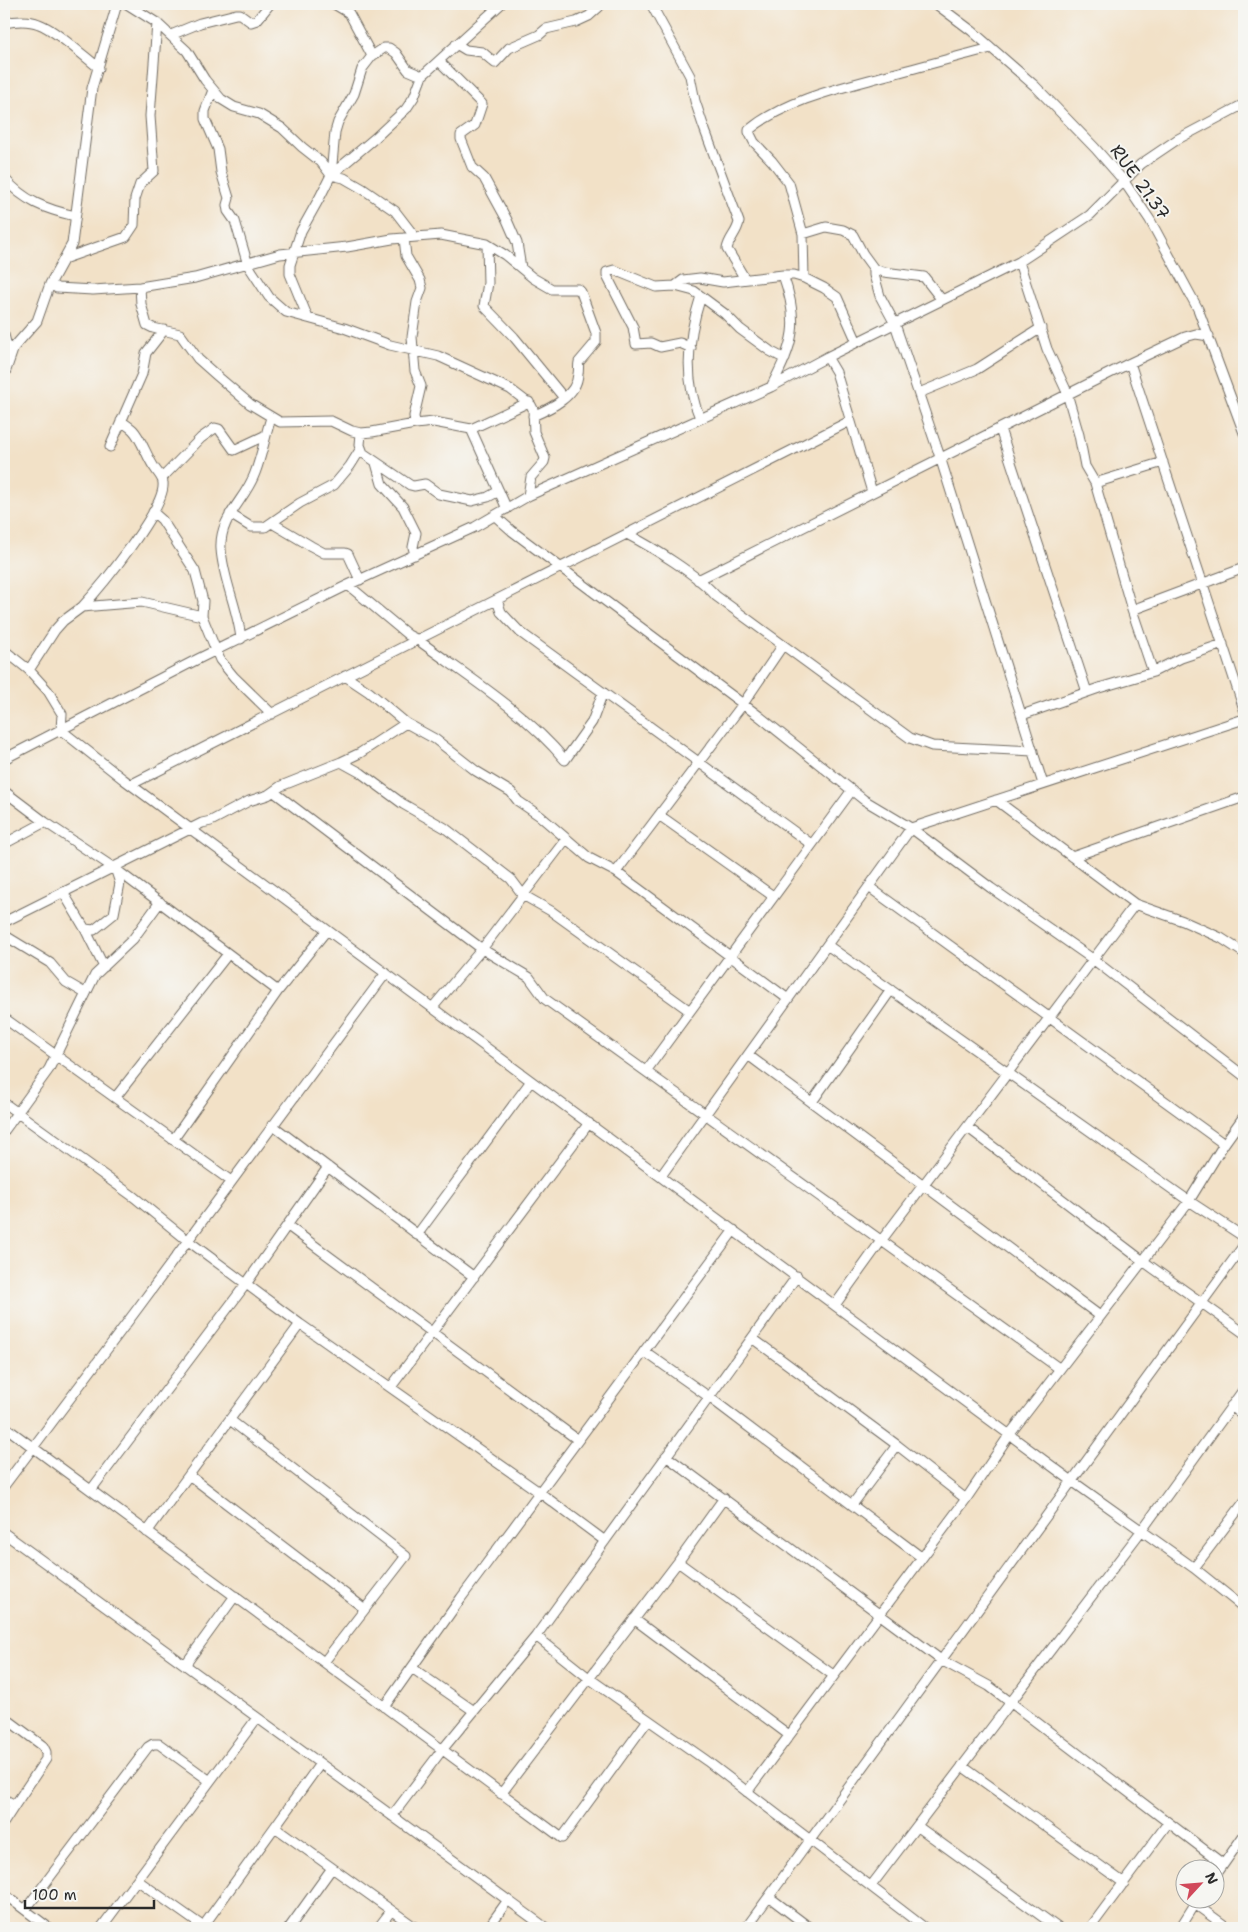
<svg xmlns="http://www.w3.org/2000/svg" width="1248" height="1932" font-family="'Shantell Sans',sans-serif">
<rect width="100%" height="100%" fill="#f6f6f2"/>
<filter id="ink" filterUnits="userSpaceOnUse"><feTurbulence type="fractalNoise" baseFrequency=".02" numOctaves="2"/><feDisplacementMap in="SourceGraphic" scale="10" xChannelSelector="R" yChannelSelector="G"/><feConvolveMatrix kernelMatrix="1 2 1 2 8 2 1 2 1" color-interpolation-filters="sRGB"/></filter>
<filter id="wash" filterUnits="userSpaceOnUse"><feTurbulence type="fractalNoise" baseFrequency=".0096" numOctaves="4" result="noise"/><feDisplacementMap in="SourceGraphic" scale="20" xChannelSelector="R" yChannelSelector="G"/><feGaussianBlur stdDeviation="1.12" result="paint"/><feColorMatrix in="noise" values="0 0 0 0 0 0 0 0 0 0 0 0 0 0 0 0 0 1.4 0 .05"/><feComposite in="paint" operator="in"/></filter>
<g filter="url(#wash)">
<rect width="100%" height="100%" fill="#f2e1c7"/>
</g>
<g filter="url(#ink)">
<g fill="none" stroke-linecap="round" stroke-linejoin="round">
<g stroke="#716b62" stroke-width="11">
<path id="minor" d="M127,4L157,23L187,51L205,80L221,99L234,107L259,114L282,128L302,147L321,162L331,175L344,178L363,189L395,211L415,237
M334,4L349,13L372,56
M651,4L690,76L695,101L703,125L739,222C737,233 729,238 727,249L745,279
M936,4L972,31L1035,86L1095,148L1123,180L1150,220L1198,309L1244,433
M4,23C14,21 29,20 39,24C54,29 85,57 99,68
M171,35L200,23L236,14H240L251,22L257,20L270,4
M456,44L466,50L482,52L495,63L509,48L539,35L546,29L576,22L589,16L599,7L598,4
M439,61L482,104L475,125L461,135V139L472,167L484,178L507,220L517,243L521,268
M213,90L205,111V119L218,149L221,172L229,198L227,205L228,211L235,221L248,265L269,297L286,312L344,328L390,345L438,356L510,389L531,405L533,409L534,432L545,458L544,462L531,477L528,496
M331,175L375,138L406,109L414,97L422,76L501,4
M4,178C24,201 45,209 75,216
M803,234L826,227L843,230L853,235L863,254L874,269L884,272L924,277L942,300
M404,238L406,256L420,280L422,288L417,302L412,337L415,371L421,386L414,416L415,424
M487,244L488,283L484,306L514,337L564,398
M66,258L126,237L134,225L135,199L140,184L154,171L150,116L157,23
M1019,262L1047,349L1066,390L1079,435L1085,466L1095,483L1132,610L1153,672
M874,269V275L880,296L895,324L940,457L1043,784
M804,278L803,234L789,183L772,161L754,142L749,132V130C785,100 840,88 884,76C920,67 955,57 991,48
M50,284L57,288L93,290L140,287L195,278L280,254L347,247L392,239L441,235L487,244L505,255L533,278L552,289H578L581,292L596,333V342L579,362C578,366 579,370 578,374C577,396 551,408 533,416
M675,286L683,280L700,278L723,282L783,275H794L804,278L824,288L837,297L857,342
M140,287L141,304L147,325L153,328L180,334L198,359L216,375L250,404L280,422L331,421L352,431L361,433L372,432L415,424L434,422L471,429
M308,318L290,274V265L301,231L320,197L331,175L335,132L338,122L354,94L362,69L372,56L384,48H389L396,53L408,70L422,76
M4,335L10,358
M691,348L680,343L660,347L651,343L636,344L633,327L607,276V272L614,270L656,287L675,286L694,291L725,314L740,329L770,351L785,359
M827,357L836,372L872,492
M1130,363L1244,709
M4,376L14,347L37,321L50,284L72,244L92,88L117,4
M771,387C794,343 800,323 783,275
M919,393L977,369L1041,328
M700,418C683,379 688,336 701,296
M1000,429L1087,692
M361,433L360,445L363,453L410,485L414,486L425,484L439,494L472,501L488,497L499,491
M110,447L142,374L146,353L164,330
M376,463L382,484L403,507L416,533L413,547L415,555
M162,478L201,438L215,428L219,429L234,450L266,435
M1095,483L1163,462
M507,509L471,429L529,402
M153,512L162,520L195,571L203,601L202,616L220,660L234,677L272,714
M230,514L251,527H265L300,503L334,485L350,466L360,450
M495,516L512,531L759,716L864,800L911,828L991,888L1094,960L1244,1076
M272,523L311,546L324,553H345L348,554L360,580
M627,534C652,547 698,575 716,596L910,738L932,746L1033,751
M698,580L1130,363L1185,337L1196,334L1209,336
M348,585L408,635L418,640C468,677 524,711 565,760L592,722L603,692
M497,600L501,612L520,632L811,844
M82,607C100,588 166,508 163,483C163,478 157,472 154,467C147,457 141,438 133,430C130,427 125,424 121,421
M1132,610L1244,568
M241,639C238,608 223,580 221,549C219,517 245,501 255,473C262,455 265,436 271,418
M4,650L29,670L48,691L62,714L61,730L123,779L1072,1481L1194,1568L1244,1608
M29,670L55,630L63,621L82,607L142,602L202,616
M345,676L369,692L406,723L435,739L476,771L511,792L518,801L540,816L589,858L616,872L788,999
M1022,715L1099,688L1153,672L1181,658L1223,644
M4,759L198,659L348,585L475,527L528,496L771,387L827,357L1019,262L1090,215L1141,164L1178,139L1244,104
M341,762L361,773L403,804L445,828L511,879L523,895L551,911L690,1011
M132,784L850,421
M4,791L45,822L114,868L278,991
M274,792L482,949L529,977L545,999L1060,1369
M996,800L1135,904L1183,921L1221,938L1244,953
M659,815L773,896
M4,844L45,822
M1072,857L1244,797
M616,872L743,704L783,645
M869,887L1224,1144
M63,892L85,929L104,967
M4,922L202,823L211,821L249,801L268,795L281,786L341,762L360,753L406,723
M85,929L94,930L114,914L120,883L115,868
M4,935L50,963L66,982L85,993
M827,945L1189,1201L1244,1237
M433,1007L482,949L566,839
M4,1018L231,1181
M748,1055L1100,1316
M646,1071L852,790
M115,1098L228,954
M812,1102L891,990
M4,1103L134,1197L187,1240L300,1324L539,1492L605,1541
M272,1125L474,1277
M967,1127L1143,1261L1244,1333
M4,1131L49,1069L95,975L133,939L160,902
M173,1140L278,991L327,930
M661,1176L911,828L1244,719
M288,1226L578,1440
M417,1235L531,1081
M835,1305L881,1241L1135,904
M752,1338L897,1445L966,1499
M644,1351L709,1397L921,1557
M391,1387L589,1123
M1231,1406L1244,1416
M230,1420L406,1556L324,1662
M4,1426L562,1838L648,1720
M666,1456L941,1660L989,1686L1223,1864
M189,1475L365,1609
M4,1486L135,1312L386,973
M91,1490L246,1284L328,1167
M852,1505L897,1445
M147,1532L300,1324
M4,1533L546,1928
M678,1562L833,1675
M1194,1568L1244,1502
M634,1619L789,1735
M536,1636L590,1679L707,1761L925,1928
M185,1665L235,1596
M412,1668L474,1711
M384,1707L461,1598L734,1230
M4,1717L43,1746L46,1752V1759L15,1805
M962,1766L1124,1883
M747,1792L966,1499L1010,1434L1189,1201L1224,1144L1244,1116
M501,1794L678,1562L724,1498
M4,1799L15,1805L4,1822
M392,1816L442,1750L536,1636L797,1276
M917,1826L1058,1928
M275,1827L416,1928
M1216,1875L1244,1835
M137,1880L205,1928
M871,1886L1142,1530L1244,1389
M4,1894L49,1928
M769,1897L810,1928
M1195,1904L1228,1928
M25,1910L148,1747L153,1744H159L210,1781
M101,1928L257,1718
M202,1928L320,1764
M289,1928L332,1868
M378,1928L391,1911
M488,1928L508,1900
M746,1928L1244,1245
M1090,1928L1168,1823
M1180,1928L1197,1901"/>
</g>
<use href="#minor" stroke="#fff" stroke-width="9"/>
</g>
</g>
<g text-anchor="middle" stroke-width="4" stroke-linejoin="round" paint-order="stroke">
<g font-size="18" fill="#2b2b2b" stroke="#f6f6f2">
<text transform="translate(1140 182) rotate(54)" y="6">RUE 21.37</text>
</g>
</g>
<rect width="1248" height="1932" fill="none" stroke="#f6f6f2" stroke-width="20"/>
<g transform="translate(1200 1884) rotate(64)"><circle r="24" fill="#f6f6f2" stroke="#a5a5a2"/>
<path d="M0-4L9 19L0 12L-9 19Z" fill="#d1495b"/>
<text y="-8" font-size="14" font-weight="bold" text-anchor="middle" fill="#2b2b2b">N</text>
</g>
<path d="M25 1900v8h129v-8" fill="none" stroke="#2b2b2b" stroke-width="2.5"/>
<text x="32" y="1900" font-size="15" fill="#2b2b2b" stroke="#f6f6f2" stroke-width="4" paint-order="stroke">100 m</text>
</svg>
